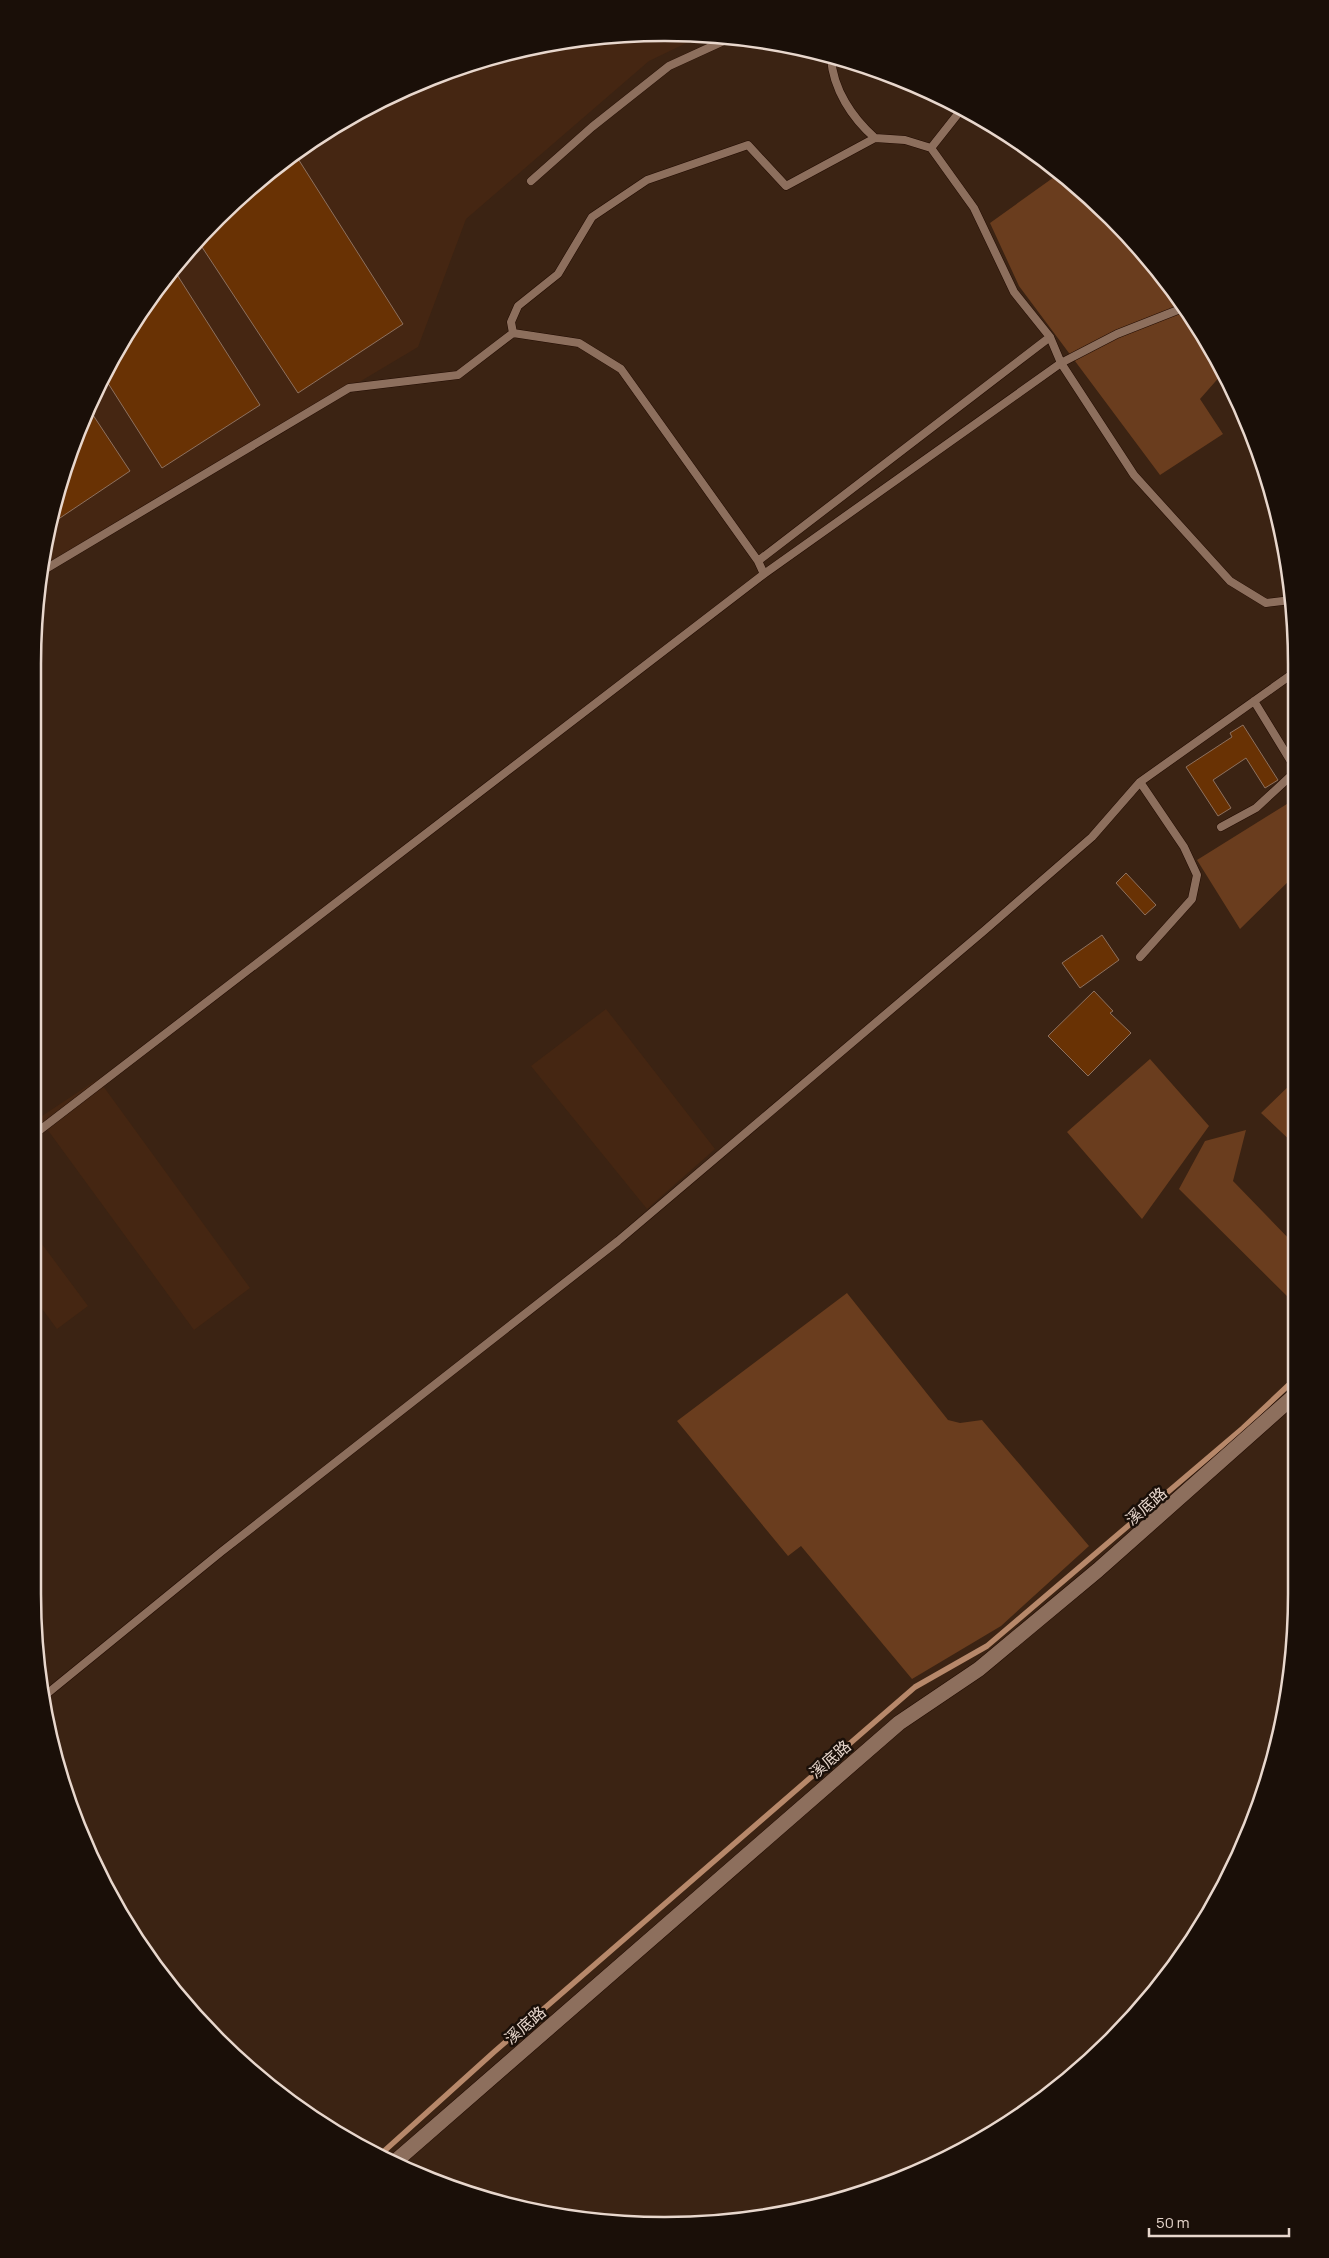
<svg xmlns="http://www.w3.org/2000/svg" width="1329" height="2258" font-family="Manrope,'Noto Sans TC',sans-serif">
<rect width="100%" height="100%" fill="#3b2313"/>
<path fill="#452612" d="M665,33L701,36L649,61L466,219L418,347L44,570L66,461L139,313L218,217L314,139L423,81L541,45Z
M606,1009L715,1149L647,1209L531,1066Z
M98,1079L250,1288L194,1330L39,1118Z
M36,1236L88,1306L57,1329L37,1302Z"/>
<path fill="#6a3d1e" d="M1057,175L1139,248L1212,349L1222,374L1200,399L1223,434L1160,475L1019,286L990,223Z
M1295,799V875L1240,929L1197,860Z
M1150,1059L1209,1126L1142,1219L1067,1132Z
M1295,1080V1145L1261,1113Z
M1246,1130L1233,1181L1295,1245V1291L1291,1300L1179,1189L1205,1141Z
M847,1293L948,1420L960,1423L982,1420L1089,1546L1001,1626L912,1679L801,1546L788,1556L677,1421Z"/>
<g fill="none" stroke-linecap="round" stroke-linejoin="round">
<path stroke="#b7886a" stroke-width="5.5" d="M382,2153L494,2052L915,1687L987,1646L1243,1428L1295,1379"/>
</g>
<path fill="#693204" stroke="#8e715f" d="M295,154L403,324L298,393L198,241L218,217Z
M174,270L260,405L162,468L106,380L139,313Z
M91,412L130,471L54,522L66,461Z
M1243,725L1278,780L1265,788L1246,758L1213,780L1231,808L1218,816L1186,767L1232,737L1230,733Z
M1126,873L1156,905L1145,915L1116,883Z
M1102,935L1119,960L1080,988L1062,963Z
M1094,991L1113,1011L1110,1013L1131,1033L1088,1076L1048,1036Z"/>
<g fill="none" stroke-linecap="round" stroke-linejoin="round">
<g stroke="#210b00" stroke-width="9">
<path id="service" d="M831,58C833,89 852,118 875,138
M931,148L974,208L1014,292L1050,337L1061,363L1134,475L1230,581L1266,603L1291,600
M531,181L592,127L669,66L728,39
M513,333L511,322L518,306L558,274L592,217L647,180L748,145L786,186L875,138L905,140L931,148L961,110
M758,561L1050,337
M44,570L349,388L458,375L513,333L579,343L621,369L758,561L764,574
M1254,701L1295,768
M1140,782L1184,847L1197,875L1192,899L1140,957
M1221,827L1256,808L1295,772
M36,1133L764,574L1061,363L1117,334L1183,308
M43,1697L221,1552L618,1241L985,930L1092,837L1140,782L1295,672"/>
</g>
<g stroke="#210b00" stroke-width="16">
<path id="minor" d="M397,2160L899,1723L979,1669L1098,1570L1295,1395"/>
</g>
<use href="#service" stroke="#8d6f5d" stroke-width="8"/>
<use href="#minor" stroke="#8d6f5d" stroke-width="15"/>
</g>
<g text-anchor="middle" stroke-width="5" stroke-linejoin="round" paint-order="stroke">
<g font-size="16" fill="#e8d7cd" stroke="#1a0f08">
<text transform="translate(1146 1506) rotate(-41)" y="6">溪底路</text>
<text transform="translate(830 1759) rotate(-41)" y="6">溪底路</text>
<text transform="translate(525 2025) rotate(-41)" y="6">溪底路</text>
</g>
</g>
<path d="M0 0H1329V2258H0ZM664 41H665A623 623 0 0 1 1288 664V1594A623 623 0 0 1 665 2217H664A623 623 0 0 1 41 1594V664A623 623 0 0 1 664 41Z" fill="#1a0f08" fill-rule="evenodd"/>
<path fill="none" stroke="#e8d7cd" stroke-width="2.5" d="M664 41H665A623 623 0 0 1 1288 664V1594A623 623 0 0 1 665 2217H664A623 623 0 0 1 41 1594V664A623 623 0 0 1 664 41Z"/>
<path d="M1149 2228v8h140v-8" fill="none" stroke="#e8d7cd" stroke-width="2.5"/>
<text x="1156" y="2228" font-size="15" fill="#e8d7cd" stroke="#1a0f08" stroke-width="4" paint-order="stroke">50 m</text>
</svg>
